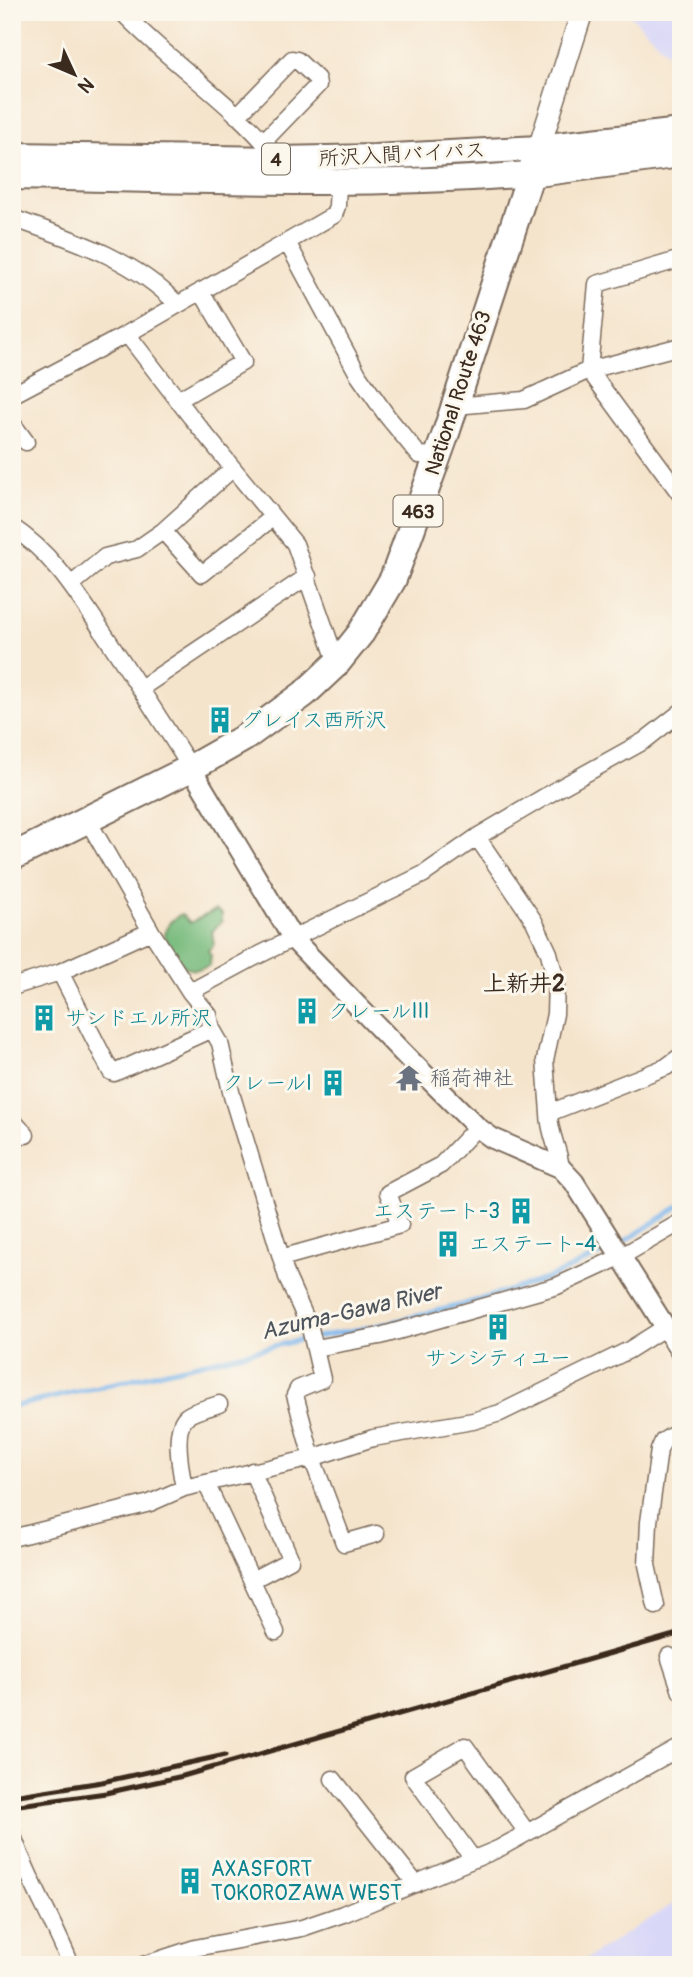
<svg xmlns="http://www.w3.org/2000/svg" width="693" height="1977" font-family="Pangolin,'Klee One',sans-serif">
<rect width="100%" height="100%" fill="#fbf7ec"/>
<filter id="ink" filterUnits="userSpaceOnUse"><feTurbulence type="fractalNoise" baseFrequency=".0143" numOctaves="2"/><feDisplacementMap in="SourceGraphic" scale="14" xChannelSelector="R" yChannelSelector="G"/><feConvolveMatrix kernelMatrix="1 2 1 2 8 2 1 2 1" color-interpolation-filters="sRGB"/></filter>
<filter id="wash" filterUnits="userSpaceOnUse"><feTurbulence type="fractalNoise" baseFrequency=".00686" numOctaves="4" result="noise"/><feDisplacementMap in="SourceGraphic" scale="28" xChannelSelector="R" yChannelSelector="G"/><feGaussianBlur stdDeviation="1.57" result="paint"/><feColorMatrix in="noise" values="0 0 0 0 0 0 0 0 0 0 0 0 0 0 0 0 0 1.4 0 .05"/><feComposite in="paint" operator="in"/></filter>
<g filter="url(#wash)">
<rect width="100%" height="100%" fill="#f5e4cc"/>
<path fill="#d8d7f8" d="M627,12H681V63L670,55Z
M681,1899V1965H576Z"/>
<path fill="#7abc7f" stroke="#5a734e" stroke-width="2" d="M216,910L222,914V921L212,932L214,944L208,951L211,955L210,965C183,980 174,955 164,935L170,922L181,914L190,923Z"/>
<g fill="none" stroke-linecap="round" stroke-linejoin="round">
<path stroke="#7cb5ec" stroke-width="5" d="M619,1245L681,1205
M12,1407L300,1340L372,1327L465,1304L549,1278L610,1250"/>
</g>
</g>
<g filter="url(#ink)">
<g fill="none" stroke-linecap="round" stroke-linejoin="round">
<g stroke="#7c6b5b" stroke-width="19">
<path id="minor" d="M122,12C171,64 234,103 278,159
M237,116L292,59L297,60L317,79L318,85L264,141
M12,218C71,239 133,258 177,304
M287,242L359,376L387,416L419,455L438,456
M127,334L191,417L295,544L337,663
M681,346L589,370L681,495
M12,395L127,334L334,215L337,206L338,183
M178,400L243,362L201,291
M455,406L524,400L589,370L597,284L681,259
M12,423L26,442
M12,527C53,554 76,592 103,632C133,677 162,722 191,768
M163,531L202,574L272,518
M71,585L105,557L137,549L163,531L232,469
M141,688L308,576
M87,819L151,931L190,992
M477,837L534,921L549,953L556,981L555,1014L545,1060L549,1113
M60,972L111,1072L114,1073L212,1029
M12,987L60,972L151,931
M12,1120L26,1135
M561,1168C559,1149 549,1133 549,1113L666,1067L681,1056
M281,1258L400,1225L388,1193L441,1165L477,1127
M664,1328L629,1350L500,1413L473,1421L373,1438L312,1458L295,1395L298,1389L322,1379L310,1328L287,1277L232,1096L220,1043L212,1029L209,1015L190,992L255,957L424,874L477,837L556,790L644,741L681,712
M316,1348L380,1336L557,1286L622,1256L681,1222
M184,1488C181,1472 172,1428 187,1416C195,1410 209,1408 219,1404
M12,1538L150,1503L184,1488L206,1483
M252,1580L290,1560V1558L252,1471
M656,1606L647,1565L649,1522L659,1450L663,1441L681,1430
M276,1632L206,1483L312,1458L344,1543L376,1534
M669,1656L681,1692
M333,1779L416,1884
M12,1833C27,1878 53,1920 71,1965
M473,1859L413,1776L465,1746L526,1831
M143,1965L195,1948L302,1928L343,1914L498,1849L681,1747"/>
</g>
<g stroke="#7c6b5b" stroke-width="23">
<path id="tertiary" d="M191,768L293,939L406,1056L477,1127L492,1138L561,1168L574,1182L681,1352"/>
</g>
<g stroke="#7c6b5b" stroke-width="24">
<path id="secondary" d="M539,148L582,12"/>
</g>
<g stroke="#7c6b5b" stroke-width="28">
<path id="primary" d="M12,155L278,159L375,157L539,148
M12,177C185,180 358,188 530,174"/>
</g>
<g stroke="#7c6b5b" stroke-width="30">
<path id="trunk" d="M530,174L681,154
M12,857L191,768L244,738L304,694L337,663L361,633L393,579L406,544L445,436L539,148L681,132"/>
</g>
<use href="#minor" stroke="#fff" stroke-width="16"/>
<use href="#tertiary" stroke="#fff" stroke-width="19"/>
<use href="#secondary" stroke="#fff" stroke-width="21"/>
<use href="#primary" stroke="#fff" stroke-width="24"/>
<use href="#trunk" stroke="#fff" stroke-width="26"/>
<path stroke="#3b2a1e" stroke-width="5" d="M19,1795L102,1782L225,1755
M12,1806L106,1793L183,1776L681,1633"/>
</g>
</g>
<defs>
<g id="building-bare" transform="scale(2.1)"><path d="M-4-6H4V6H1V3H-1V6H-4ZM-2.5-4.3h1.7v1.8h-1.7ZM.8-4.3h1.7v1.8H.8ZM-2.5-1h1.7V.8h-1.7ZM.8-1h1.7V.8H.8Z" fill="#0f9aa8" stroke="#fbf7ec" stroke-width="2.5" paint-order="stroke"/></g>
<g id="temple-bare" transform="scale(2.1)"><path d="M0-6L5-2H3V0L6.5 2.5H4V6H1.5V3h-3V6H-4V2.5H-6.5L-3 0V-2H-5Z" fill="#6b7280" stroke="#fbf7ec" stroke-width="2.5" paint-order="stroke"/></g>
</defs>
<g fill-rule="evenodd">
<use href="#building-bare" x="220" y="720"/>
<use href="#building-bare" x="307" y="1011"/>
<use href="#building-bare" x="44" y="1018"/>
<use href="#temple-bare" x="409" y="1078"/>
<use href="#building-bare" x="333" y="1083"/>
<use href="#building-bare" x="521" y="1211"/>
<use href="#building-bare" x="448" y="1244"/>
<use href="#building-bare" x="498" y="1327"/>
<use href="#building-bare" x="190" y="1881"/>
</g>
<g text-anchor="middle" stroke-width="6" stroke-linejoin="round" paint-order="stroke">
<g fill="#fbf7ec" stroke="#75685c" stroke-width="2">
<rect x="262" y="143.5" width="28" height="31" rx="5"/>
<rect x="393.5" y="495.5" width="49" height="31" rx="5"/>
</g>
<g font-size="19" font-weight="bold" fill="#3b2a1e">
<text x="276" y="166">4</text>
<text x="418" y="518">463</text>
</g>
<g font-size="21" fill="#3b2a1e" stroke="#fbf7ec">
<text transform="translate(402 154) rotate(-3)" y="7">所沢入間バイパス</text>
<text transform="translate(458 393) rotate(-72)" y="7">National Route 463</text>
</g>
<g font-size="21" fill="#0d838f" stroke="#fbf7ec" text-anchor="start">
<text x="241" y="727">グレイス西所沢</text>
<text x="328" y="1018">クレールIII</text>
<text x="65" y="1025">サンドエル所沢</text>
<text x="312" y="1090" text-anchor="end">クレールI</text>
<text x="500" y="1218" text-anchor="end">エステート-3</text>
<text x="469" y="1251">エステート-4</text>
<text x="498" y="1365" text-anchor="middle">サンシティユー</text>
<text x="211" y="1876">AXASFORT<tspan x="211" dy="24">TOKOROZAWA WEST</tspan></text>
</g>
<g font-size="21" fill="#5b616d" stroke="#fbf7ec" text-anchor="start">
<text x="430" y="1085">稲荷神社</text>
</g>
<g font-size="23" font-weight="bold" fill="#3b2a1e" stroke="#fbf7ec">
<text x="524" y="991">上新井2</text>
</g>
<g font-size="23" font-style="italic" fill="#4e545c" stroke="#fbf7ec">
<text transform="translate(351 1311) rotate(-13)" y="8">Azuma-Gawa River</text>
</g>
</g>
<rect width="693" height="1977" fill="none" stroke="#fbf7ec" stroke-width="42"/>
<g transform="translate(74 74) rotate(134)" stroke="#fbf7ec" stroke-width="5" paint-order="stroke">
<path d="M0-5L12 26L0 18L-12 26Z" fill="#3b2a1e"/>
<text y="-10" font-size="19" font-weight="bold" text-anchor="middle" fill="#3b2a1e">N</text>
</g>
</svg>
